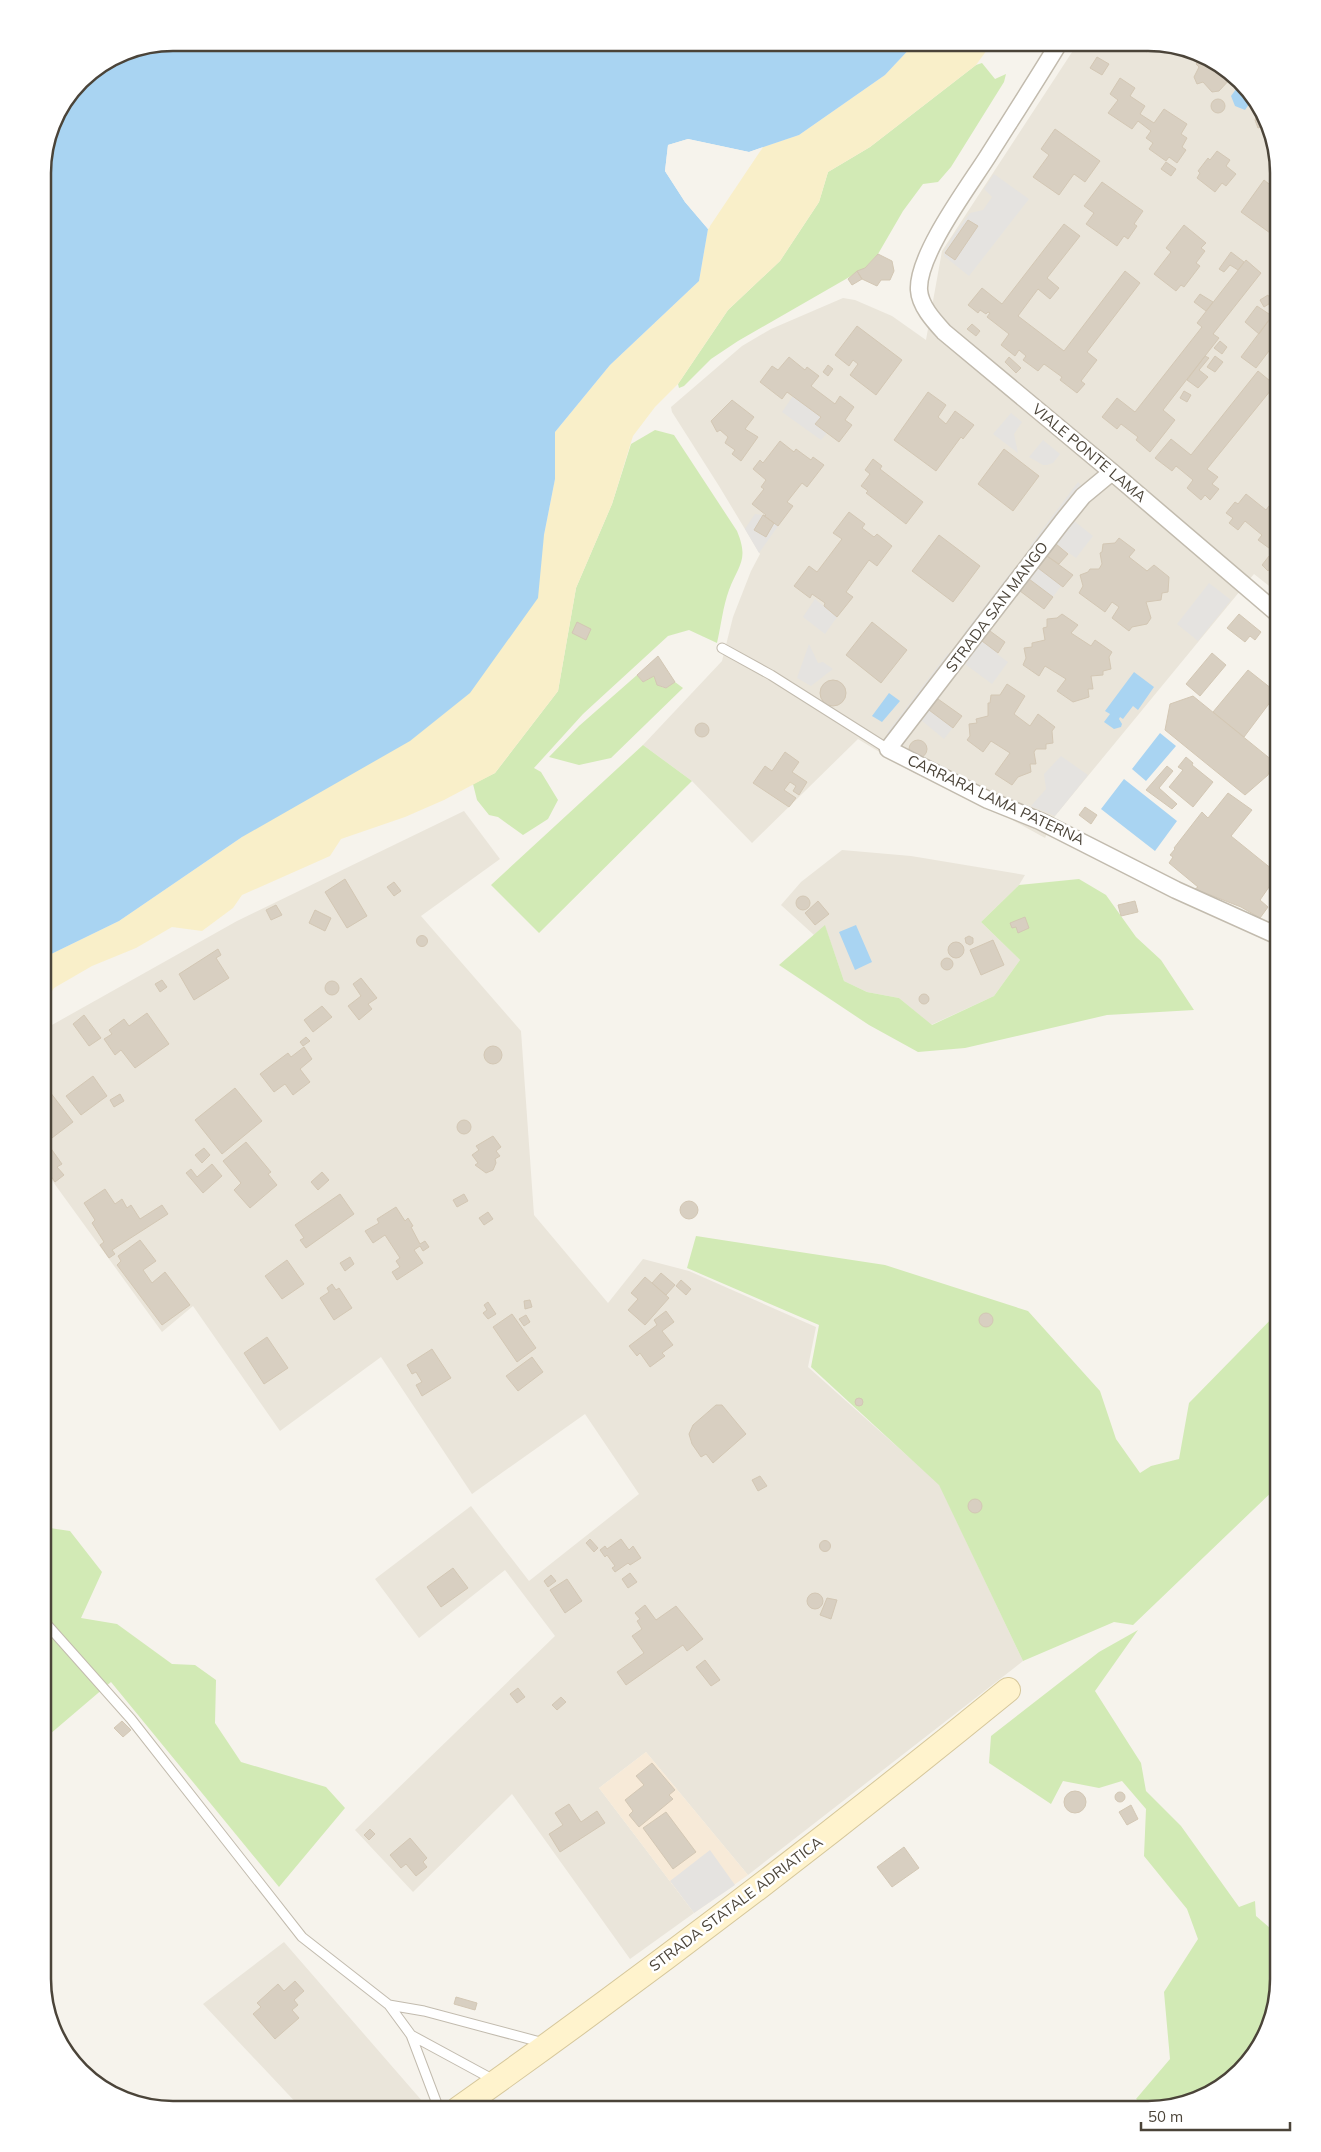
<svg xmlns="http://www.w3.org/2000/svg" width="1321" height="2152" font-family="Mulish,sans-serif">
<rect width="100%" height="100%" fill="#f6f3ec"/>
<path fill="#eae5da" d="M1078,43H1157L1220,64L1265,115L1278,173V593L1254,574L1055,816L1045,838L965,794L914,773L858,739L752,843L692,781L643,745L722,661L733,617L751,571L760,554L719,486L672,412L671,407L742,346L771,329L843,298L855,300L892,316L926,340L942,251Z
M464,811L500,859L421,916L521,1031L534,1215L608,1303L643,1259L689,1271L816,1327L808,1367L939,1484L1023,1661L748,1875L646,1752L599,1788L694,1913L630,1959L512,1794L413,1892L355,1830L555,1636L505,1570L419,1638L375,1579L471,1506L529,1581L639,1494L585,1414L472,1494L381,1357L280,1431L193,1306L162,1332L43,1168V1030L237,921Z
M842,850L911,856L1025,875L1019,885L981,922L1020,960L994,996L931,1025L899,998L867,992L844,981L825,926L814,935L781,905L801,882Z
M284,1942L423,2102L411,2109H302L203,2004Z"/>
<path fill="#f7ead8" d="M646,1752L748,1875L694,1913L599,1788Z"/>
<path fill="#d2eab5" d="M982,63L995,79L1006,74L1004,82L951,167L938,182L923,184L903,211L878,254L865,268L738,341L711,359L684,386L679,388L678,384L728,310L780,261L819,202L828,172L870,147L976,65Z
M655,430L674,435L737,531C749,560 739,564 729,590C723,606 721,626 717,643L689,630L668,636L583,714L534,768L541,772L558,800L548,819L523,835L498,817L489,815L477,800L473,784L495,773L558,691L576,588L612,504L631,444Z
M637,675L643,682L654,676C658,683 656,686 666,688L675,682L683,688L611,758L579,765L549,757L579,726Z
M643,745L692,781L539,933L491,885Z
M1079,879L1106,895L1136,937L1161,960L1194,1010L1107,1015L965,1048L918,1052L869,1025L779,965L825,925L844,981L867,992L899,998L932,1025L994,996L1020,960L981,922L1019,885Z
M696,1236L885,1265L1028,1311L1100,1391L1116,1439L1140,1473L1151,1466L1179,1459L1189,1403L1278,1312V1486L1133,1625L1114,1622L1023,1661L939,1485L811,1367L819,1325L687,1268Z
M43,1527L70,1531L102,1572L81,1618L117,1624L172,1664L195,1665L216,1680L215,1723L241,1762L326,1787L345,1808L279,1887L111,1682L43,1740Z
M1138,1630L1095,1691L1141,1763L1146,1791L1181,1826L1239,1907L1255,1901L1256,1916L1278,1935V1979L1257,2051L1206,2096L1148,2109L1136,2099L1170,2059L1164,1992L1198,1939L1187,1909L1144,1856L1146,1809L1122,1781L1099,1788L1063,1781L1051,1804L989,1763L991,1736L1099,1652Z"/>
<path fill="#f9efc9" d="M915,43H992L976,65L870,147L828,172L819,202L780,261L728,310L678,384L655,407L633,436L612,504L576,588L558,691L495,773L444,800L405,817L341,839L330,856L242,895L233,908L202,931L172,927L136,948L92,966L54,988L43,1005V958L119,921L242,837L544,535L555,479V432L610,365L699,281L708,229L763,147L799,135L885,75Z"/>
<path fill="#e5e3e0" d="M994,174L1029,199L969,276L944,256V252L953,236L970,213L983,210L992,197L984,189Z
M793,396L821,417L815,424L827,433L821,440L782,412Z
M1011,413L1022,422L1014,434L1018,453L993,434Z
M1043,440L1060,454L1053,463L1047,465H1043L1029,457Z
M1078,482L1082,486L1034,549L1030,546Z
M755,514L763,515L778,526L759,553L745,529Z
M1074,521L1093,536L1076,558L1056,544Z
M1047,556L1073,575L1063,587L1061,586L1044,609L1020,591Z
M1014,568L1019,571L968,636L964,633Z
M1209,583L1231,600L1198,641L1177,624Z
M815,599L837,617L825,634L803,617Z
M990,631L1005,642L997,654L1008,662L992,684L965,664Z
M809,644L818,663L823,662L833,669L811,686L797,678Z
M948,653L953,657L890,735L887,733Z
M938,699L962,716L944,739L921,720Z
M1061,756L1088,775L1055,816L1031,806L1046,789L1044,774Z
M710,1850L735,1885L694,1913L670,1881Z"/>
<path fill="#a9d4f2" d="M173,43H915L885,75L799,135L749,152L688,139L668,145L665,171L685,202L708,229L699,281L610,365L555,432V479L544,535L538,598L470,693L410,741L242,837L119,921L43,958V165L53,123L81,81L123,52Z
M1239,85L1252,100L1245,110L1235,106L1231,96Z
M1134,672L1154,687L1138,710L1133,706L1123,719L1120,717L1119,719L1122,724L1121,727L1114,729L1104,722L1110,714L1105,711Z
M889,693L900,701L882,722L872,716Z
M1160,733L1176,746L1146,781L1132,769Z
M1124,779L1177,821L1155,851L1101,809Z
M856,925L872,962L855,970L839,932Z"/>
<path fill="#f6f3ec" d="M688,139L749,152L763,147L761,150L749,154L688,141L670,147L667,170L687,201L710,227L708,229L685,202L665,171L668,145Z"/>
<path fill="#d8cfc1" stroke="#d3c7b4" d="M1133,43H1157L1169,47L1165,53L1152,44L1147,52Z
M1097,57L1109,64L1102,75L1090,68Z
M1201,58L1220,64L1232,77L1219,91L1212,92L1203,82L1197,84L1194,77L1199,67L1196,64Z
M1120,78L1135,88L1130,96L1145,106L1140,114L1154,123L1164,109L1187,124L1181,134L1187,138L1182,147L1186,150L1177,163L1169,157L1166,161L1149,149L1153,143L1146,138L1151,131L1138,121L1132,129L1108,113L1118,100L1110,94Z
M1211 106a7 7 0 1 1 14 0a7 7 0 1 1-14 0Z
M1258,107L1265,115L1269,132L1264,126L1258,128L1255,120L1259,111Z
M1055,129L1100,161L1085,182L1074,174L1059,195L1033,177L1049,155L1041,149Z
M1217,151L1230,160L1226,166L1236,174L1226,186L1222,183L1215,192L1197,178L1200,173L1198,171L1208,158L1210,160Z
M1166,162L1176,169L1171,176L1161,169Z
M1276,166L1278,173V180L1270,174Z
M1264,180L1278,191L1277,238L1241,212Z
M1102,182L1143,211L1134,224L1137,226L1128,239L1124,236L1117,246L1086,224L1094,213L1084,206Z
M968,220L978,226L955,260L945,253Z
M1064,224L1080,236L1047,278L1059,288L1050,299L1038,289L1018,316L1064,351L1125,271L1140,283L1087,352L1097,360L1081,381L1085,384L1077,393L1060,380L1062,377L1044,364L1038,371L1023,360L1026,356L1019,350L1015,356L1001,345L1009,334L987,317L990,313L988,312L986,314L980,310L978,313L968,305L982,288L1002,304Z
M1184,225L1206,243L1201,248L1205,251L1196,263L1200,266L1184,287L1181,285L1176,291L1154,274L1171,252L1166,248Z
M1231,252L1244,262L1238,270L1230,265L1224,272L1219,269Z
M878,254L892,261L894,271L890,280H881L877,286L862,279L857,271L865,268Z
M1246,260L1261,273L1213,334L1219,338L1163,410L1175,420L1150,452L1136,440L1138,437L1121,424L1117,429L1102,417L1117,398L1135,412L1202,327L1197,323Z
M857,271L862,279L852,285L848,279Z
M1200,294L1213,302L1206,311L1194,302Z
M1268,295L1272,302L1264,307L1260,300Z
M1257,306L1272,316L1259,334L1245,322Z
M1278,308V345L1275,343L1256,368L1241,357Z
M972,324L980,331L976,336L967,329Z
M857,326L902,360L876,395L850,375L858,364L853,360L849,366L835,355Z
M1220,341L1227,347L1222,354L1214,348Z
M1205,356L1209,358L1199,370L1208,377L1198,388L1187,380Z
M1215,356L1223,362L1215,372L1207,367Z
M789,357L805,370L807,367L819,376L811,386L835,404L840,396L854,407L845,420L852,425L839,442L815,424L821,417L787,392L782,399L760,382L772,366L778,370Z
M1009,357L1021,368L1016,373L1005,362Z
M828,365L833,369L828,376L823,372Z
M1258,371L1275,385L1207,469L1218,477L1212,484L1219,489L1210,500L1205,495L1201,500L1187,488L1193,480L1176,466L1172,471L1155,458L1171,439L1191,455Z
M1184,391L1191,395L1187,402L1180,398Z
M928,392L946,405L938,417L946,424L955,411L974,425L963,439L961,437L936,471L894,440Z
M732,400L754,417L745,429L758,437L741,461L732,454L735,450L725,443L728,437L720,430L717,432L711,421Z
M780,441L794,452L796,449L811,460L813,457L824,465L807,487L802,483L787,502L793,506L778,526L763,515L765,516L766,515L752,504L764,489L761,487L766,480L753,469L760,460L763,463Z
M1004,449L1039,476L1013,511L978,484Z
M873,459L882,466L880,469L923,502L906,524L866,493L868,491L861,486L870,474L865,470Z
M1246,494L1266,510L1278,494V558L1268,571L1262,565L1273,551L1258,540L1262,535L1245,521L1238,530L1229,523L1233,518L1226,513L1235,502L1238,504Z
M849,512L865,524L862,528L874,537L877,534L892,546L877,566L869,560L846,592L853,597L837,617L824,606L825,603L812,594L810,598L794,586L809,566L817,572L842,539L833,533Z
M763,515L774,523L766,537L754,530Z
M939,535L980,566L953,602L912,571Z
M1119,538L1135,550L1129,557L1147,571L1154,565L1169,577L1168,592L1162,593L1161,600L1146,602L1151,618L1147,624L1132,627L1129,631L1112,618L1119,607L1112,602L1105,612L1079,593L1083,586L1080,575L1088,572L1090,569H1099L1102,564L1100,553L1102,552L1103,544L1115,543Z
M1056,544L1068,554L1059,564L1047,556Z
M1047,556L1073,575L1063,587L1038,568Z
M1029,579L1053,597L1044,609L1020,591Z
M1062,614L1078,625L1071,633L1091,646L1095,640L1112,652L1109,657L1111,669L1103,671V675L1091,676L1093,689H1088L1089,697L1073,702L1057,691L1066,679L1045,666L1039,676L1023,665L1026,658L1024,648L1032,647V643L1045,640L1043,628L1047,627V619L1057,618Z
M1239,614L1261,632L1255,640L1250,636L1245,642L1227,628Z
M577,622L591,629L586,640L572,633Z
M872,622L907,650L881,683L846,655Z
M990,631L1005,642L998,653L982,641Z
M1212,653L1226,665L1200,696L1186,684Z
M658,656L675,682L666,688L657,685L654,676L643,682L637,675Z
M1248,670L1277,693L1244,737L1213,712Z
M820 693a13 13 0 1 1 26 0a13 13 0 1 1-26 0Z
M1007,684L1025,696L1014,714L1030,726L1038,714L1055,727L1052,731L1053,743L1046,744V749H1036L1034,752L1036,764H1030L1031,772L1018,777L1012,785L995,774L1010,753L991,741L983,752L967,740L970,736L969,724L977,723L976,719L988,716V703H990L991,695H1000Z
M1193,696L1273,761L1268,775L1245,795L1165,730L1170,704Z
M938,699L962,716L953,728L929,710Z
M695 730a7 7 0 1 1 14 0a7 7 0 1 1-14 0Z
M909 749a9 9 0 1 1 18 0a9 9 0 1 1-18 0Z
M785,752L799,762L792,772L807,782L799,795L793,791L796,786L790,782L784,790L796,798L789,807L753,783L765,766L772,771Z
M1186,757L1193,763L1192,765L1213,782L1193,807L1169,787L1183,770L1178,767Z
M1167,766L1173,771L1159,788L1177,804L1172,809L1146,790Z
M1228,793L1252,810L1231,836L1278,874L1260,900L1268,907L1260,918L1241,907L1195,889L1198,887L1169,863L1173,857L1170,855L1175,849L1174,848L1202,812L1208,818Z
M1085,807L1097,815L1091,824L1079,815Z
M345,879L367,916L347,928L325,892Z
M394,882L401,891L394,896L387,887Z
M796 903a7 7 0 1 1 14 0a7 7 0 1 1-14 0Z
M818,901L829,914L815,925L805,913Z
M1135,901L1138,912L1121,916L1118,905Z
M276,905L282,915L271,920L266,910Z
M315,910L331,918L325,931L309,923Z
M1025,917L1029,928L1018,933L1016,927L1012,928L1010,923Z
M416.5 941a5.5 5.5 0 1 1 11 0a5.5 5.5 0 1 1-11 0Z
M969,936L973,938V943L970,945L966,943L965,938Z
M993,940L1004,965L981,975L970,950Z
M948 950a8 8 0 1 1 16 0a8 8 0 1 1-16 0Z
M218,949L221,955L216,958L229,978L194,1000L179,974Z
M941 964a6 6 0 1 1 12 0a6 6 0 1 1-12 0Z
M361,978L377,998L368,1004L372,1009L359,1020L348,1006L361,996L353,984Z
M162,980L167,987L160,992L155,984Z
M325 988a7 7 0 1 1 14 0a7 7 0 1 1-14 0Z
M919 999a5 5 0 1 1 10 0a5 5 0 1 1-10 0Z
M322,1006L332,1017L313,1032L304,1020Z
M147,1013L169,1044L135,1068L121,1050L115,1055L104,1039L112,1034L109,1030L124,1019L129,1026Z
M84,1015L101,1038L89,1046L73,1024Z
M306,1037L310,1041L303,1046L300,1042Z
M484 1055a9 9 0 1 1 18 0a9 9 0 1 1-18 0Z
M304,1047L312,1059L300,1069L310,1082L293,1095L285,1084L274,1092L260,1074L288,1053L291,1057Z
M93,1076L107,1096L81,1115L66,1096Z
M235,1088L262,1121L222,1154L195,1120Z
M50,1092L73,1122L44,1144L43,1097Z
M120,1094L124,1101L114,1107L110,1100Z
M457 1127a7 7 0 1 1 14 0a7 7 0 1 1-14 0Z
M493,1136L501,1147L496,1151L500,1156L495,1159L496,1163L493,1170L486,1173L475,1165L478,1163L472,1155L479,1150L476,1146Z
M246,1142L271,1172L268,1174L277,1185L250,1208L234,1190L241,1183L223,1161Z
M47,1143L62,1164L57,1167L64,1175L55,1182L43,1165V1146Z
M204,1148L210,1155L202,1163L195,1155Z
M212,1164L222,1176L203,1193L186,1173L191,1169L197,1177Z
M322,1172L329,1180L318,1190L311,1182Z
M105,1189L115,1204L122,1199L127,1208L131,1205L140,1219L162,1205L168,1214L112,1250L115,1254L109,1258L100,1245L104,1242L92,1223L95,1220L84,1203Z
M340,1194L354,1214L306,1248L300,1240L304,1238L295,1225Z
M464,1194L468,1201L457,1207L453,1200Z
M680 1210a9 9 0 1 1 18 0a9 9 0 1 1-18 0Z
M396,1207L405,1221L408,1218L413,1226L411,1227L420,1244L425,1241L429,1247L423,1251L420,1246L414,1250L423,1263L397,1280L392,1272L400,1267L396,1261L400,1258L385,1235L373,1243L365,1231L379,1223L377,1219Z
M488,1212L493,1219L484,1225L479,1218Z
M140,1240L156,1261L143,1270L152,1283L165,1272L190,1305L162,1325L117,1265L121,1261L118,1256Z
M350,1257L354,1264L345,1271L340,1263Z
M287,1260L304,1284L282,1299L265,1276Z
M661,1273L675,1285L666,1295L652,1283Z
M645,1277L669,1298L645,1325L628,1310L638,1299L631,1293Z
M681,1280L691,1289L686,1295L676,1286Z
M332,1284L336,1290L339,1288L352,1308L334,1320L320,1298L329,1292L327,1288Z
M530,1300L532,1307L525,1309L524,1301Z
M488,1302L496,1314L488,1319L483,1313L487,1310L484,1305Z
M666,1311L674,1322L662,1331L673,1345L662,1353L665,1356L650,1367L640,1353L637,1356L629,1346L657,1325L654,1320Z
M979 1320a7 7 0 1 1 14 0a7 7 0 1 1-14 0Z
M512,1314L536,1348L517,1362L493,1327Z
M526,1315L530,1322L524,1326L519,1319Z
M267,1337L288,1368L264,1384L244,1353Z
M432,1349L451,1378L422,1396L416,1385L422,1382L416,1372L412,1374L407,1365Z
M532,1357L543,1372L518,1391L506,1376Z
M855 1402a4 4 0 1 1 8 0a4 4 0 1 1-8 0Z
M716,1405H722L746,1434L713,1463L706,1454L701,1457L692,1444L689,1434L693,1425Z
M760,1476L767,1486L758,1491L752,1480Z
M968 1506a7 7 0 1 1 14 0a7 7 0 1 1-14 0Z
M590,1539L598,1548L594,1552L586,1543Z
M621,1539L629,1550L633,1546L641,1558L630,1565L628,1563L615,1572L612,1568L615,1566L607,1555L605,1557L600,1550L605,1546L607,1549Z
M819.5 1546a5.5 5.5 0 1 1 11 0a5.5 5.5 0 1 1-11 0Z
M453,1568L468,1588L441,1607L427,1587Z
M630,1573L637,1582L628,1588L622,1579Z
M551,1575L556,1581L548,1587L544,1581Z
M567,1579L582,1601L565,1613L550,1590Z
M807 1601a8 8 0 1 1 16 0a8 8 0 1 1-16 0Z
M827,1598L837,1600L831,1619L820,1615Z
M645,1605L656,1620L676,1606L703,1639L687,1651L683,1645L626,1685L617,1672L644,1653L632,1636L642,1629L637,1621L640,1619L635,1613Z
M705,1660L720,1680L711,1686L696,1667Z
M518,1688L525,1697L517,1703L510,1694Z
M561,1697L566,1702L557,1710L552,1705Z
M122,1721L131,1730L123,1737L114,1728Z
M652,1763L675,1790L669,1795L673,1799L639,1827L629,1815L633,1811L625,1800L644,1785L636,1776Z
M1064 1802a11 11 0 1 1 22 0a11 11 0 1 1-22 0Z
M1115 1797a5 5 0 1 1 10 0a5 5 0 1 1-10 0Z
M569,1804L581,1822L597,1811L605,1823L560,1852L549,1834L563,1825L555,1813Z
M1131,1805L1138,1819L1127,1825L1119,1812Z
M666,1812L696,1852L673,1869L643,1828Z
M370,1829L375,1834L369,1840L364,1835Z
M410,1838L427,1858L423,1862L427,1867L416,1876L406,1864L401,1868L390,1855Z
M904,1847L919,1868L892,1887L877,1867Z
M295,1981L304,1991L294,2000L298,2005L292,2010L299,2018L275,2039L253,2014L261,2007L257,2003L278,1984L284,1991Z
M456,1997L477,2003L475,2010L454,2004Z"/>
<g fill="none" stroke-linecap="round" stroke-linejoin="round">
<g stroke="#c2bbae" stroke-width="11">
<path id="service" d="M722,648L771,675L888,749
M43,1620L131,1719L302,1937L389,2005L411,2035L439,2109
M389,2005L424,2011L544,2043
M411,2035L494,2080"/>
</g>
<g stroke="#c2bbae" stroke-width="19">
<path id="minor" d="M1059,43C1036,81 1012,118 988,156C969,186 917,255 919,290C920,306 934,321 944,332L1112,472L1278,614
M1112,472L1083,496L1062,522L888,749L988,800L1040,821L1176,890L1278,936"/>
</g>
<g stroke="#d6c79b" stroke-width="26">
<path id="secondary" d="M458,2109C646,1976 829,1836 1008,1690"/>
</g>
<use href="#service" stroke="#fff" stroke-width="9"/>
<use href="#minor" stroke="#fff" stroke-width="16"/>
<use href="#secondary" stroke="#fff3cd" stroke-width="24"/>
</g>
<g text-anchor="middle" stroke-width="5" stroke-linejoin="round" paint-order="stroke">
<g font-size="15" fill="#4b4439" stroke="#fff">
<text transform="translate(1089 453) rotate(40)" y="5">VIALE PONTE LAMA</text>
<text transform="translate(997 607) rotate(-53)" y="5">STRADA SAN MANGO</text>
<text transform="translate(996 800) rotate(25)" y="5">CARRARA LAMA PATERNA</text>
<text transform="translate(736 1904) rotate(-37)" y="5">STRADA STATALE ADRIATICA</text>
</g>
</g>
<path d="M0 0H1321V2152H0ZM173 51H1148A122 122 0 0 1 1270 173V1979A122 122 0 0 1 1148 2101H173A122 122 0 0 1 51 1979V173A122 122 0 0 1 173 51Z" fill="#fff" fill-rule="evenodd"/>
<path fill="none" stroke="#4b4439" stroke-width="2.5" d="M173 51H1148A122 122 0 0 1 1270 173V1979A122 122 0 0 1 1148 2101H173A122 122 0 0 1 51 1979V173A122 122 0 0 1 173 51Z"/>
<path d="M1141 2122v8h149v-8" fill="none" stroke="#4b4439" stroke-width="2.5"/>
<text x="1148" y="2122" font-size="15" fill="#4b4439" stroke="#ffffff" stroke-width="4" paint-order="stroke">50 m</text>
</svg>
